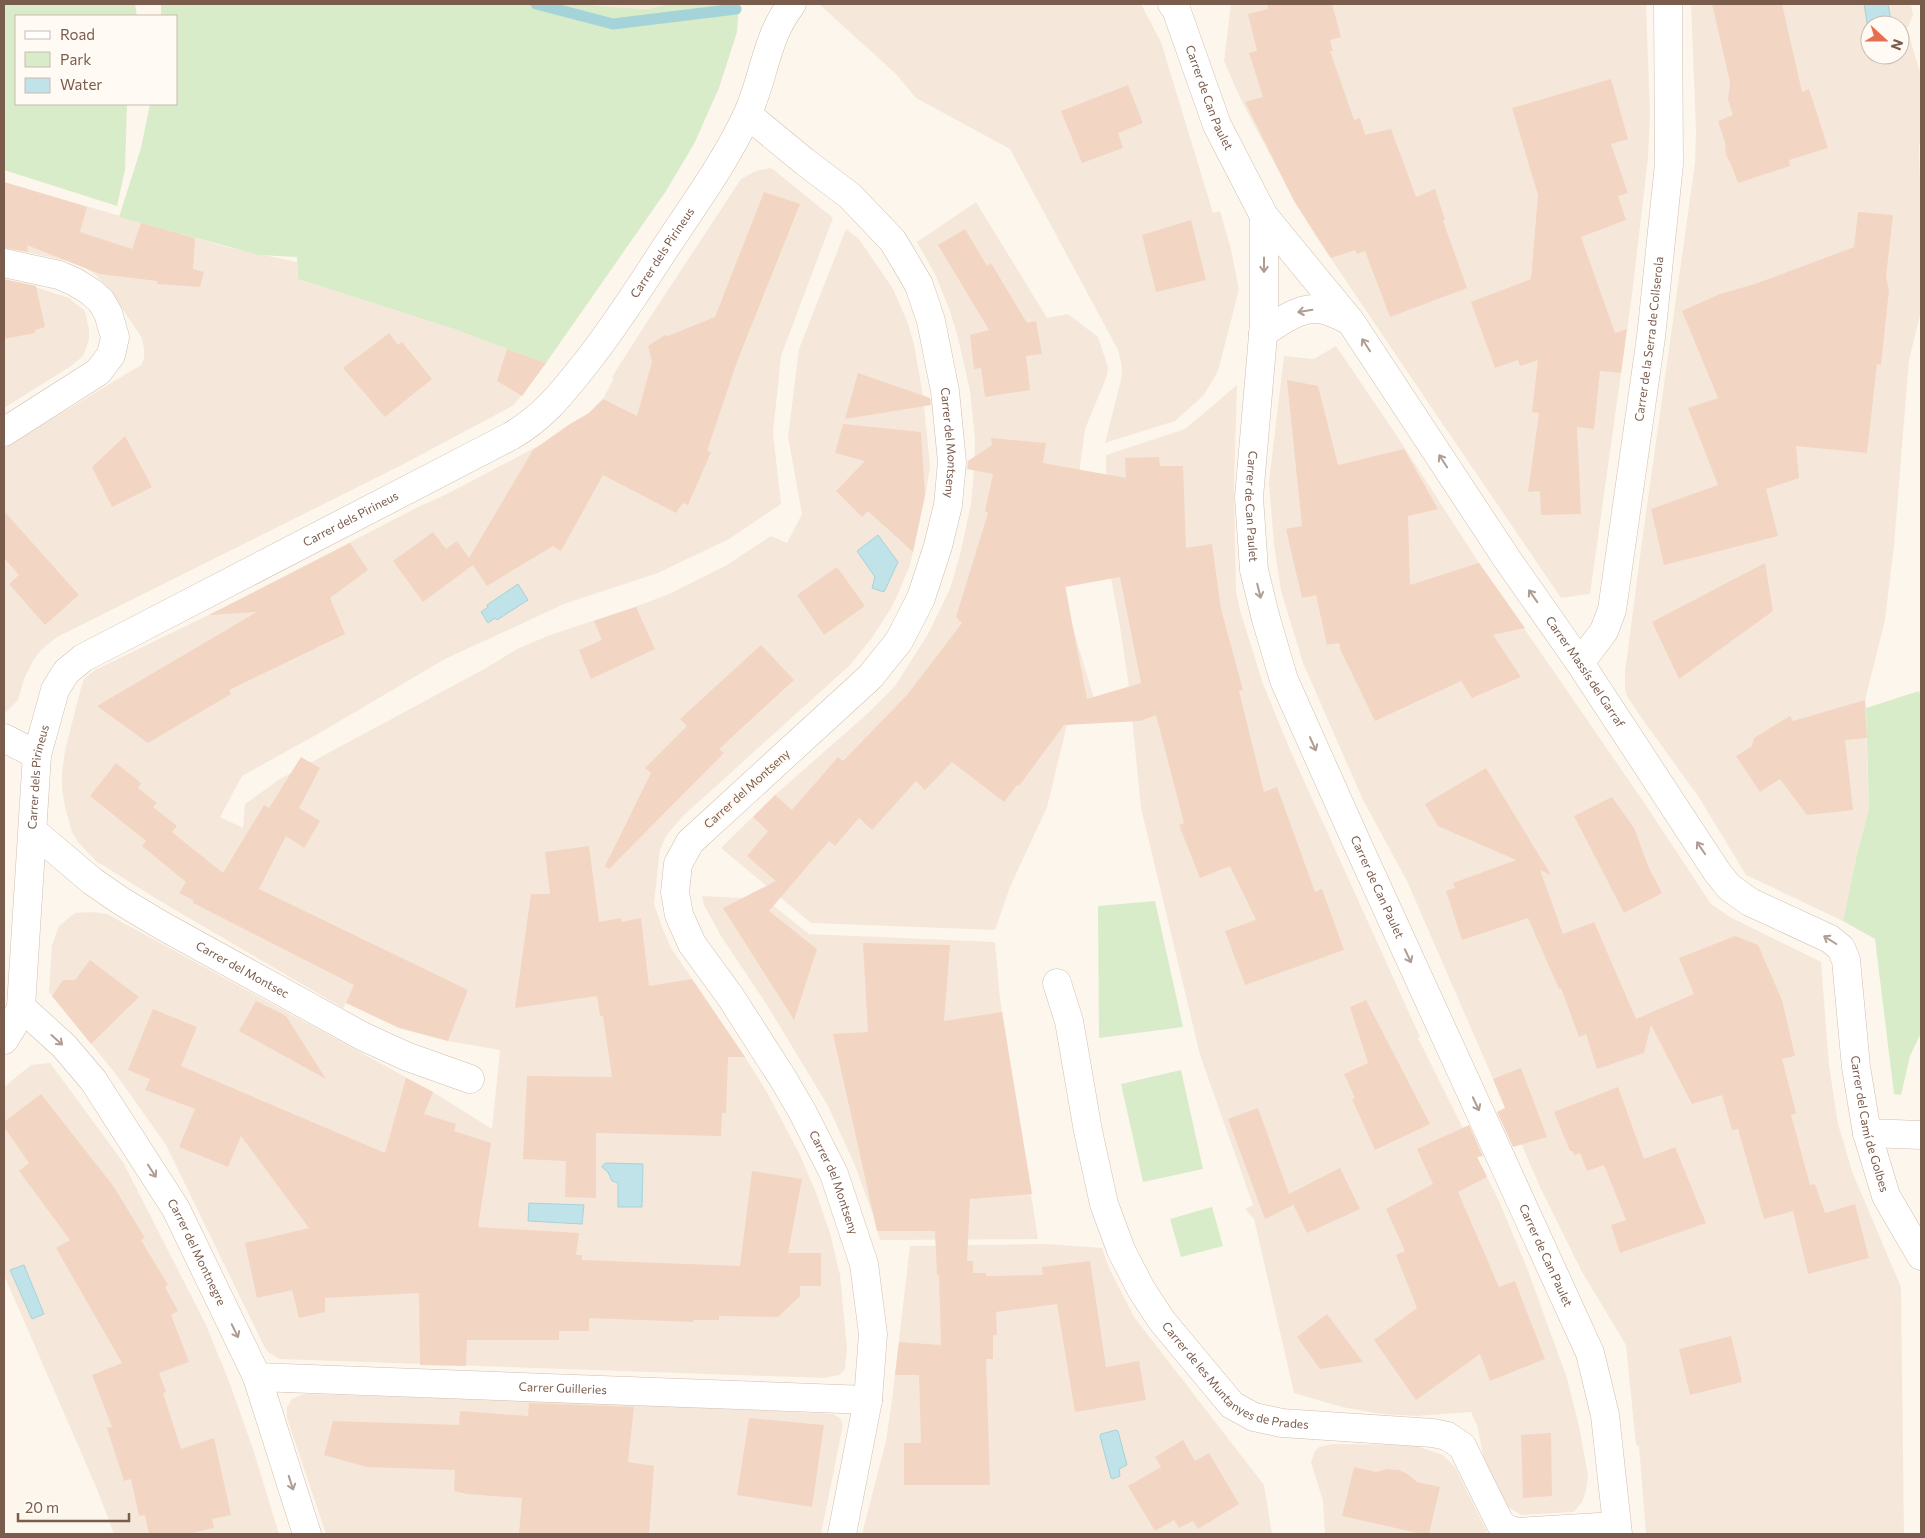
<svg xmlns="http://www.w3.org/2000/svg" width="1925" height="1538" font-family="Commissioner,sans-serif">
<rect width="100%" height="100%" fill="#fdf6ec"/>
<path fill="#f5e8da" fill-rule="evenodd" d="M588,4H671L647,9L597,6Z
M819,4H1141L1161,42L1213,213L1220,211L1231,249L1239,290L1218,371L1204,395L1175,421L1105,443L1121,380L1122,367L1118,350L1010,149L916,98L896,74Z
M1231,4H1646L1650,113L1648,158L1632,295L1590,594L1561,598L1427,401L1315,235L1293,198L1242,102L1224,61Z
M1691,4H1911L1913,15L1907,29L1921,75V135L1919,148L1921,213V311L1909,360L1894,545L1885,620L1865,700L1869,809L1857,854L1843,921L1746,875L1698,796L1643,720L1627,696L1625,689V672L1641,549L1695,163L1696,132ZM1870,25H1900V55H1870Z
M770,168L774,170L833,218L781,356L773,433L781,504L729,539L658,573L564,604L445,659L316,735L242,776L220,817L243,828L245,804L280,779L488,667L517,649L550,635L643,604L669,594L727,565L771,536L787,543L802,514L788,437L799,349L846,229L859,239L893,289L907,321L914,344L923,396L930,467L926,492L910,565L898,594L890,610L871,639L850,665L683,816L666,836L660,850L658,866L654,904L662,927L671,948L745,1057L768,1094L800,1155L816,1193L830,1233L840,1275L847,1348L845,1369L839,1375L824,1378L279,1359L268,1352L264,1346L166,1145L115,1073L49,992L52,945L59,926L75,913L91,912L107,914L433,1092L492,1129L500,1050L448,1041L398,1028L346,1003L343,1008L160,901L96,861L78,842L72,832L65,807L62,790V773L65,750L81,688L84,679L95,670L223,608L420,506L445,495L542,444L589,413L603,399L614,378L612,377L645,325L741,179L756,171Z
M4,182L226,247L297,262L298,279L454,329L546,363L514,405L398,467L57,637L41,650L34,659L24,679L18,700L4,714V448L141,365L144,359V349L142,338L113,295L98,277L86,268L67,261L4,247Z
M976,202L1047,318L1068,314L1098,337L1108,367L1107,376L1085,429L1065,580L1072,625L1101,722L1067,725L1047,807L1010,887L995,930L811,923L721,848L775,795L867,714L895,686L928,634L950,589L960,555L971,504L974,471L975,439L970,391L958,338L950,311L936,276L917,242Z
M4,280L38,288L69,298L85,311L89,330V340L83,356L71,366L4,408Z
M1336,346L1397,436L1479,563L1643,801L1711,904L1730,917L1821,962L1829,1065L1838,1124L1853,1174L1901,1287L1904,1534H1646L1639,1446L1636,1445L1626,1345L1582,1272L1540,1187L1407,881L1363,800L1303,663L1281,591L1274,544L1269,482L1284,356L1314,359Z
M1237,385L1234,485L1236,592L1240,610L1263,684L1291,752L1420,1037L1418,1038L1499,1201L1527,1268L1567,1378L1579,1426L1588,1475L1586,1491L1582,1502L1574,1512L1521,1515L1505,1505L1488,1478L1477,1425L1471,1412L1416,1416L1381,1414L1342,1407L1294,1393L1254,1219L1245,1209L1253,1205L1200,1055L1141,808L1129,687L1120,627L1106,550V455L1185,429Z
M702,896L765,899L809,934L995,942L1000,999L1038,1239L880,1240L873,1215L854,1163L828,1106L767,1005L721,936L704,905Z
M50,1063L123,1162L206,1325L230,1384L253,1449L279,1534H114L97,1489L4,1275V1087L31,1065Z
M1045,1244L1102,1248L1110,1270L1134,1317L1264,1485L1272,1534H862L886,1441L892,1400L910,1246Z
M306,1394L659,1405L833,1414L840,1418L843,1425L821,1534H326L287,1418V1407L292,1399L301,1395Z
M1332,1444L1414,1445L1443,1455L1455,1467L1488,1534H1325L1323,1501L1311,1462L1315,1451L1319,1447Z"/>
<path fill="#d8ecc9" d="M4,4H135L137,16H16V104H127L125,170L117,206L4,170Z
M161,4H588L597,6L647,9L671,4H739L737,32L719,88L694,144L666,191L546,363L454,329L298,279L297,257L259,255L119,217L141,148L150,104H176V16H161Z
M1919,691L1921,697V1033L1910,1056L1901,1095L1894,1094L1875,939L1843,921L1857,854L1869,809L1866,708Z
M1155,901L1183,1027L1099,1038L1098,906Z
M1181,1070L1203,1169L1143,1182L1121,1084Z
M1212,1207L1223,1246L1181,1257L1170,1219Z"/>
<path fill="#bfe3e8" stroke="#a5d3da" d="M1864,4H1888L1892,25H1870L1869,35Z
M878,535L898,562L884,592L872,588L875,577L857,551Z
M518,584L528,600L497,620L495,618L488,623L481,612L488,607L487,605Z
M606,1163L643,1164L642,1207H618V1183L612,1181L608,1172L603,1168L602,1166Z
M529,1203L584,1205L582,1224L528,1221Z
M24,1265L44,1314L32,1319L10,1270Z
M1116,1430L1118,1431L1127,1465L1119,1469L1120,1476L1113,1479L1111,1478L1100,1436L1101,1434Z"/>
<g fill="none" stroke-linecap="round" stroke-linejoin="round">
<path stroke="#a5d3da" stroke-width="11" d="M536,4L613,24L736,9"/>
</g>
<path fill="#f3d5c3" fill-rule="evenodd" d="M1267,4H1332L1341,37L1330,40L1333,51H1330L1354,120L1360,118L1365,135L1391,129L1416,197L1435,189L1445,220L1443,221L1467,288L1390,317L1365,251L1357,254L1355,250L1331,258L1294,201L1245,102L1263,97L1249,53L1257,51L1248,14L1268,9Z
M1712,4H1782L1802,92L1809,89L1828,148L1789,160L1790,166L1738,183L1731,164L1726,155L1725,142L1718,121L1733,115L1728,100L1730,82Z
M1611,79L1628,139L1611,144L1628,193L1618,196L1626,220L1581,237L1615,333L1627,329L1621,373L1600,371L1594,429L1577,427L1581,514L1541,515L1540,491L1528,492L1539,413L1532,412L1538,360L1520,366L1518,360L1495,368L1471,302L1531,279L1538,195L1512,108Z
M1128,85L1143,123L1118,133L1123,148L1082,163L1061,111Z
M4,182L87,207L80,232L132,249L141,223L195,238L193,269L204,272L200,287L157,284V281L100,274L27,245L28,252L4,248Z
M764,192L800,204L738,359L707,451L711,452L688,505L683,503L676,513L603,475L561,551L553,546L487,586L473,565L423,602L393,561L433,532L446,549L457,541L469,558L533,450L570,424L589,413L603,399L637,416L652,362L648,346L665,335L668,336L715,317Z
M1858,212L1893,215L1886,277L1889,290L1881,365L1877,364L1867,453L1796,446L1799,478L1766,489L1778,536L1664,565L1651,509L1718,485L1688,408L1718,398L1682,311L1720,294L1755,284L1854,247Z
M1191,220L1206,280L1156,292L1142,235Z
M965,229L987,266L991,263L1027,323L1036,321L1042,354L1026,356L1030,390L985,397L981,368L974,369L970,335L989,330L938,245Z
M4,279L36,286L45,327L35,330V333L4,339Z
M389,333L398,345L402,342L432,379L385,417L343,368Z
M507,349L546,363L522,396L497,381Z
M858,373L930,398L931,405L845,419Z
M1287,380L1318,386L1338,465L1404,449L1438,509L1408,516L1410,585L1479,563L1525,628L1493,635L1521,677L1472,698L1461,681L1375,721L1340,649L1339,643L1327,645L1316,595L1302,598L1286,529L1302,526Z
M843,424L921,432L925,495L913,552L868,511L862,517L836,491L865,461L835,453Z
M125,436L152,487L112,507L92,467Z
M991,438L1046,443L1043,463L1126,478L1125,458L1159,457L1160,466H1183L1186,548L1212,544L1221,609L1243,690L1239,691L1264,792L1277,787L1315,892L1322,889L1344,950L1245,985L1225,931L1256,920L1230,866L1200,878L1179,825L1184,823L1156,715L1140,721L1064,725L1019,786L1017,785L1004,802L952,762L925,790L916,781L872,830L859,818L835,846L829,841L769,911L817,949L794,1020L723,908L776,881L747,856L768,831L753,817L775,795L792,810L838,757L843,761L907,695L962,623L956,617L988,513L985,511L993,474L967,469L968,461L992,445ZM1120,577L1141,683L1087,699L1065,587Z
M4,511L79,595L45,625L9,584L19,575L4,558Z
M350,543L368,570L330,598L345,634L229,690L231,694L148,743L97,706L257,612L209,615Z
M1765,563L1773,611L1679,679L1652,622Z
M837,567L865,606L824,635L797,595Z
M636,607L655,649L591,679L579,650L602,640L594,621Z
M761,645L794,680L719,749L724,753L609,869L605,866L651,773L645,768L687,726L680,719Z
M1865,700L1867,738L1845,740L1853,810L1807,815L1780,779L1760,792L1736,756L1752,746L1754,738L1790,716L1793,721Z
M301,757L320,768L299,808L320,821L304,848L286,836L259,889L468,990L448,1041L400,1028L346,1003L354,985L193,903V900L179,893L186,882L142,846L146,841L90,796L116,763L141,783L138,788L157,803L153,807L177,826L172,832L223,873L264,805L269,808Z
M1486,768L1551,875L1540,870L1563,934L1594,922L1636,1019L1694,994L1679,958L1735,936L1758,945L1782,1000L1795,1056L1782,1059L1796,1113L1791,1115L1810,1185L1815,1184L1825,1213L1855,1204L1869,1258L1808,1274L1793,1211L1764,1219L1738,1129L1732,1130L1722,1095L1692,1104L1651,1025L1644,1053L1597,1069L1586,1034L1579,1037L1561,988L1559,989L1528,918L1462,940L1446,891L1455,888L1453,883L1516,860L1438,826L1425,804Z
M1612,797L1634,828L1649,868L1662,893L1624,913L1574,816Z
M589,846L599,922L621,918L622,922L641,918L649,986L692,979L745,1057H728L726,1113H722L721,1136L596,1133V1198L565,1197L566,1161L523,1159L527,1076L612,1077L603,1016H600L597,996L515,1008L531,894H550L545,852Z
M863,943L950,945L944,1021L1002,1012L1032,1194L970,1199L967,1261H973V1273H986V1276L1043,1275L1042,1267L1090,1261L1106,1367L1139,1361L1146,1400L1075,1412L1057,1304L996,1312L997,1335H993V1359H986L990,1485H904V1443H921L919,1375H895L899,1342L941,1345L939,1275H937L935,1231H877L833,1034L868,1032Z
M90,960L139,997L91,1044L52,996L63,980H75Z
M1366,1000L1430,1124L1375,1150L1352,1099L1355,1098L1344,1074L1368,1063L1350,1007Z
M256,1001L286,1016L326,1079L239,1031Z
M153,1009L197,1027L181,1066L385,1153L406,1078L433,1092L424,1114L456,1124L454,1131L491,1143L478,1227L579,1233L576,1255H582V1260L740,1266L752,1171L802,1179L788,1253H821V1286H800V1296L778,1317L719,1316V1320H694L693,1322L589,1318V1331H559V1340H467L466,1366L420,1365L419,1293L325,1298V1312L299,1318L292,1290L257,1298L245,1243L309,1228L241,1136L228,1167L179,1147L195,1109L145,1090L150,1079L128,1070Z
M1521,1068L1547,1137L1513,1147L1497,1112L1505,1108L1493,1079Z
M1618,1087L1644,1159L1675,1147L1706,1223L1620,1253L1611,1225L1626,1220L1604,1165L1587,1171L1580,1153L1575,1155L1572,1151H1570L1554,1112Z
M41,1094L114,1187L145,1238L141,1240L168,1285L165,1287L178,1311L171,1315L189,1362L159,1373L166,1392L163,1393L181,1449L214,1438L231,1515L212,1519L214,1528L188,1534H149L145,1515L139,1516L131,1479L124,1481L107,1428L112,1427L92,1375L122,1363L56,1248L70,1240L19,1171L29,1163L4,1127V1122Z
M1258,1108L1289,1194L1340,1168L1360,1209L1307,1233L1291,1200L1293,1205L1265,1219L1228,1119Z
M1469,1125L1483,1156L1477,1157L1487,1177L1458,1192L1499,1287L1515,1281L1545,1359L1490,1381L1480,1354L1416,1400L1374,1340L1417,1308L1396,1255L1405,1251L1386,1209L1433,1184L1417,1149Z
M1327,1314L1363,1362L1320,1369L1297,1337Z
M1731,1336L1742,1382L1690,1395L1679,1349Z
M529,1403L634,1407L628,1462L654,1466L649,1534H519L522,1498L467,1494L454,1491L455,1470L367,1467L324,1455L333,1421L459,1425L460,1411L528,1416Z
M749,1418L824,1425L812,1507L737,1495Z
M1551,1433L1552,1496L1523,1498L1521,1435Z
M1183,1440L1195,1461L1209,1453L1239,1504L1198,1529L1193,1521L1179,1528L1174,1520L1155,1531L1128,1486L1161,1467L1155,1457Z
M1354,1467L1376,1472L1387,1469L1399,1470L1409,1475L1417,1482L1440,1487L1429,1534H1422L1342,1516Z"/>
<g fill="none" stroke-linecap="round" stroke-linejoin="round">
<g stroke="#d1beb0" stroke-width="29">
<g id="street">
<path id="s1" d="M1172,4L1176,9L1217,125L1264,216L1351,322L1507,559L1580,663L1717,872L1729,887L1750,902L1830,939L1841,948L1846,960L1856,1067L1867,1133L1886,1196L1921,1256"/>
<path id="s2" d="M748,115L805,162L850,196L893,241L919,285L931,321L945,391L952,462L948,505L938,546L921,598L899,641L870,677L690,842L678,864L675,892L679,915L692,944L730,996L782,1077L802,1111L834,1174L864,1264L873,1334L868,1400L842,1534"/>
<path id="s3" d="M1264,216V324L1249,497L1254,570L1266,619L1284,680L1356,841L1590,1353L1605,1415L1618,1534"/>
<path d="M4,263L59,275L75,282L91,292L101,301L108,313L115,337L111,355L98,372L4,432"/>
<path d="M1263,333C1282,321 1300,305 1324,310C1333,312 1342,317 1350,321"/>
<path id="s4" d="M1580,663L1604,631L1612,610L1651,337L1669,164L1668,4"/>
<path d="M4,738L37,755"/>
<path id="s5" d="M33,831L92,881L121,901L161,925L364,1037L408,1057L470,1079"/>
<path id="s6" d="M1057,983L1069,1021L1088,1131L1104,1204L1121,1250L1141,1289L1162,1321L1232,1405L1254,1417L1282,1423L1433,1433L1447,1436L1462,1446L1500,1523L1507,1529L1518,1532L1616,1526"/>
<path id="s7" d="M21,1007L64,1046L93,1080L176,1209L257,1377L307,1534"/>
<path id="s8" d="M4,1040L14,1024L21,1007L37,755L55,690L66,672L83,658L511,436C545,416 562,393 586,363C617,324 643,282 670,241C696,202 728,157 747,115C764,79 766,36 792,4"/>
<path d="M1867,1133L1921,1135"/>
<path id="s9" d="M257,1377L868,1400"/>
</g>
</g>
<use href="#street" stroke="#fff" stroke-width="28"/>
</g>
<defs><path id="oneway-shaft" d="M-6 0H5M1.5-3L5.5 0L1.5 3" fill="none" stroke-width="1.6" stroke-linecap="round" stroke-linejoin="round" transform="scale(1.25)"/></defs>
<g stroke="#af9d94">
<use href="#oneway-shaft" transform="translate(1264 265) rotate(90)"/>
<use href="#oneway-shaft" transform="translate(1305 311) rotate(171)"/>
<use href="#oneway-shaft" transform="translate(1366 345) rotate(-123)"/>
<use href="#oneway-shaft" transform="translate(1443 461) rotate(-123)"/>
<use href="#oneway-shaft" transform="translate(1259 591) rotate(76)"/>
<use href="#oneway-shaft" transform="translate(1533 596) rotate(-125)"/>
<use href="#oneway-shaft" transform="translate(1313 744) rotate(66)"/>
<use href="#oneway-shaft" transform="translate(1701 848) rotate(-124)"/>
<use href="#oneway-shaft" transform="translate(1830 940) rotate(-148)"/>
<use href="#oneway-shaft" transform="translate(1408 956) rotate(65)"/>
<use href="#oneway-shaft" transform="translate(57 1040) rotate(42)"/>
<use href="#oneway-shaft" transform="translate(1476 1104) rotate(65)"/>
<use href="#oneway-shaft" transform="translate(152 1171) rotate(57)"/>
<use href="#oneway-shaft" transform="translate(235 1331) rotate(64)"/>
<use href="#oneway-shaft" transform="translate(291 1483) rotate(72)"/>
</g>
<g text-anchor="middle" stroke-width="4" stroke-linejoin="round" paint-order="stroke">
<g font-size="12" fill="#7a5c4d" stroke="#fffaf3">
<text dy="4" stroke="none"><textPath href="#s1" startOffset="101">Carrer de Can Paulet</textPath></text>
<text dy="4" stroke="none"><textPath href="#s8" startOffset="1122">Carrer dels Pirineus</textPath></text>
<text dy="4" stroke="none"><textPath href="#s4" startOffset="336">Carrer de la Serra de Collserola</textPath></text>
<text dy="4" stroke="none"><textPath href="#s2" startOffset="405">Carrer del Montseny</textPath></text>
<text dy="4" stroke="none"><textPath href="#s3" startOffset="291">Carrer de Can Paulet</textPath></text>
<text dy="4" stroke="none"><textPath href="#s8" startOffset="702">Carrer dels Pirineus</textPath></text>
<text dy="4" stroke="none"><textPath href="#s1" startOffset="790">Carrer Massís del Garraf</textPath></text>
<text dy="4" stroke="none"><textPath href="#s8" startOffset="268">Carrer dels Pirineus</textPath></text>
<text transform="translate(747 789) rotate(-42)" y="4">Carrer del Montseny</text>
<text dy="4" stroke="none"><textPath href="#s3" startOffset="696">Carrer de Can Paulet</textPath></text>
<text dy="4" stroke="none"><textPath href="#s5" startOffset="252">Carrer del Montsec</textPath></text>
<text dy="4" stroke="none"><textPath href="#s1" startOffset="1356">Carrer del Camí de Golbes</textPath></text>
<text dy="4" stroke="none"><textPath href="#s2" startOffset="1290">Carrer del Montseny</textPath></text>
<text dy="4" stroke="none"><textPath href="#s7" startOffset="304">Carrer del Montnegre</textPath></text>
<text dy="4" stroke="none"><textPath href="#s3" startOffset="1101">Carrer de Can Paulet</textPath></text>
<text dy="4" stroke="none"><textPath href="#s6" startOffset="454">Carrer de les Muntanyes de Prades</textPath></text>
<text dy="4" stroke="none"><textPath href="#s9" startOffset="306">Carrer Guilleries</textPath></text>
</g>
</g>
<rect width="1925" height="1538" fill="none" stroke="#7a5c4d" stroke-width="10"/>
<rect x="15" y="15" width="162" height="90" fill="#fffaf3" stroke="#cabbb1"/>
<rect x="25" y="31" width="25" height="8" fill="#ffffff" stroke="#cabbb1"/>
<text x="60" y="40" font-size="15" fill="#7a5c4d">Road</text>
<rect x="25" y="52" width="25" height="15" fill="#d8ecc9" stroke="#cabbb1"/>
<text x="60" y="65" font-size="15" fill="#7a5c4d">Park</text>
<rect x="25" y="78" width="25" height="15" fill="#bfe3e8" stroke="#cabbb1"/>
<text x="60" y="90" font-size="15" fill="#7a5c4d">Water</text>
<g transform="translate(1885 40) rotate(111)"><circle r="24" fill="#fffaf3" stroke="#cabbb1"/>
<path d="M0-4L9 19L0 12L-9 19Z" fill="#e76f51"/>
<text y="-8" font-size="14" font-weight="bold" text-anchor="middle" fill="#7a5c4d">N</text>
</g>
<path d="M18 1513v8h111v-8" fill="none" stroke="#7a5c4d" stroke-width="2.5"/>
<text x="25" y="1513" font-size="15" fill="#7a5c4d" stroke="#fffaf3" stroke-width="4" paint-order="stroke">20 m</text>
</svg>
